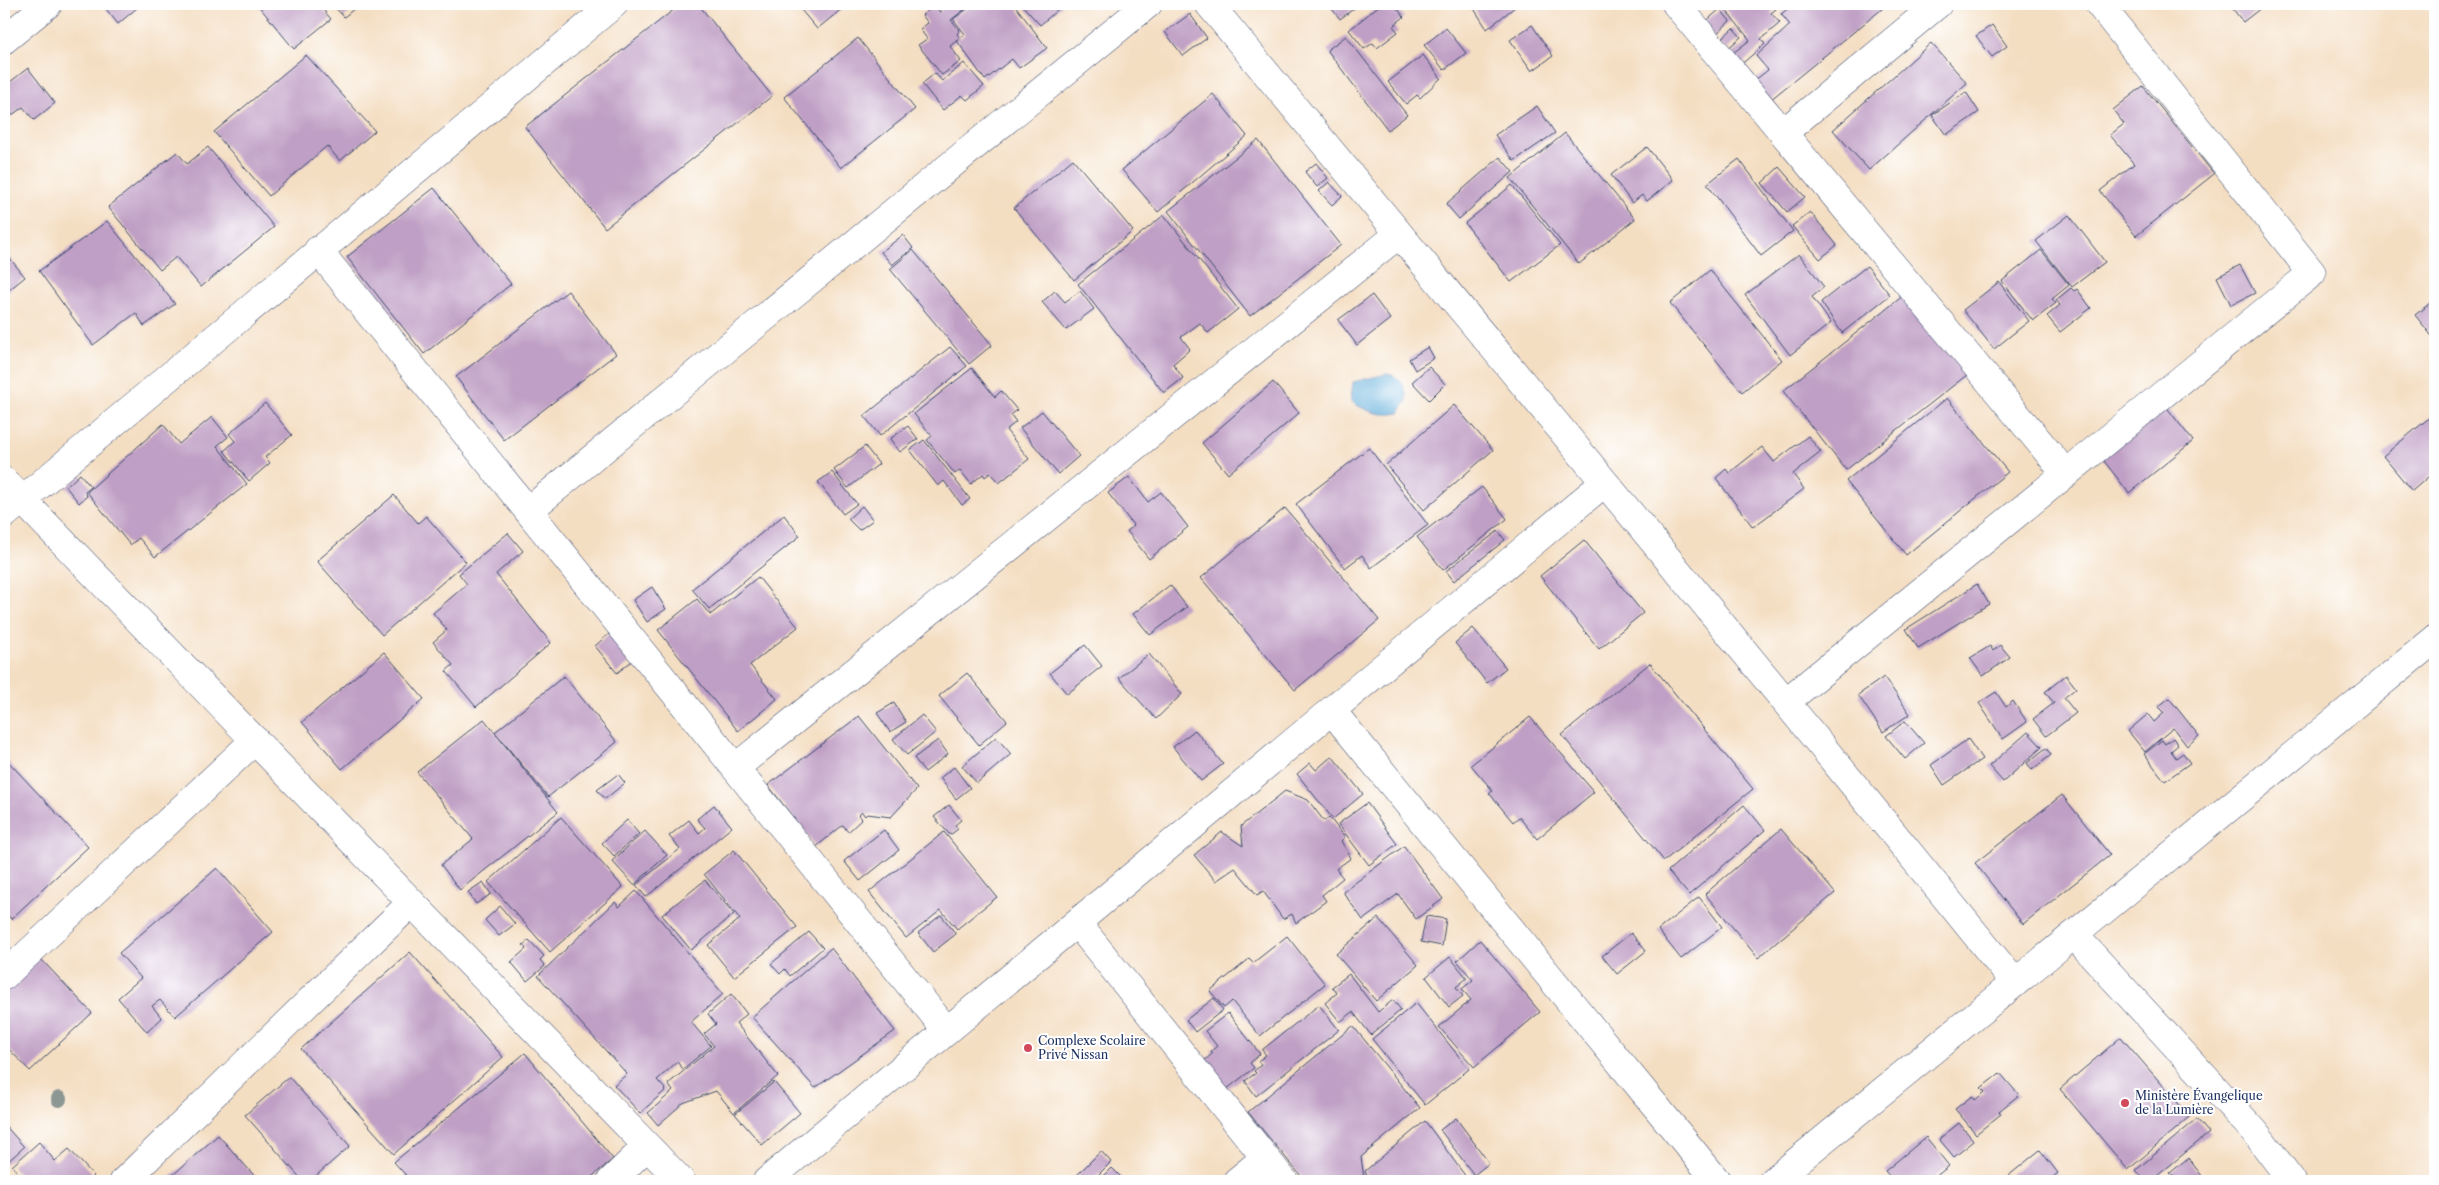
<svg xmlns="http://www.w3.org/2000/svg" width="2439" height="1185" font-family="'Libre Caslon Text',serif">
<rect width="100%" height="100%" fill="#fff"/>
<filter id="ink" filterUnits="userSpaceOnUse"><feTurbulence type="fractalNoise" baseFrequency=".02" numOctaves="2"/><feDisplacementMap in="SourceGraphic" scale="10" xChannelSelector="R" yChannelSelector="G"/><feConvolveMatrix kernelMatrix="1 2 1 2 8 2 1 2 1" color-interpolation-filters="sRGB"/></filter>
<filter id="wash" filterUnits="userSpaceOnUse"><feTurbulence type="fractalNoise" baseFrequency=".0096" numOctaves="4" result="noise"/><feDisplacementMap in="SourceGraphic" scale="20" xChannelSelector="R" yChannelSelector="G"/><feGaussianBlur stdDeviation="1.12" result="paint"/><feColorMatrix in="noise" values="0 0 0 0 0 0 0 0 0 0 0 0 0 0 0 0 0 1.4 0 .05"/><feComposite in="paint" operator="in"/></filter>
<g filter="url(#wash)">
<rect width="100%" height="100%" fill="#f4dec2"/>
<path fill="#61adda" stroke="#3e6e9c" d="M1386,374C1400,375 1406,387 1407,400L1399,413C1382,417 1364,411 1351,401L1353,382Z"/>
<g id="blocks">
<path fill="#bf9fc5" d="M102,4H135L138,7L118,24Z
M257,4H321L319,5L331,19L294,49Z
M332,4H360L344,17Z
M681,4H698L772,96L605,228L525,127Z
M796,4H848L817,29Z
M941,4H961L965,9L951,20L960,30L957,34L960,38L950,46L961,61L942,75L918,45L927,39L920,29L928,23L922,15L935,6L940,12L942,11L938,6Z
M974,4H1014L1047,48L1019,68L1012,59L985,80L957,41L965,34L953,19Z
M1021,4H1060L1062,6L1040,25Z
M1328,4H1360L1340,19Z
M1381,4H1394L1404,17L1393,26L1398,32L1377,48L1373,43L1364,49L1349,30Z
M1471,4H1512L1515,7L1487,29Z
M1721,4H1772L1776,9L1771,13L1780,23L1761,39L1765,44L1738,67L1729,56L1750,40Z
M1794,4H1877L1882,9L1770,100L1754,81L1768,70L1756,56L1790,25L1781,14Z
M2229,4H2266L2243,22Z
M1720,9L1730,21L1714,36L1703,24Z
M1190,14L1207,38L1183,56L1165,32Z
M1532,25L1553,56L1532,71L1510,40Z
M1992,25L2007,46L1992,57L1976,36Z
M1446,28L1466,53L1444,70L1424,45Z
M1733,28L1741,37L1726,50L1719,41Z
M1346,36L1407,115L1388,130L1327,50Z
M858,38L915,109L841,168L784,97Z
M1931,43L1967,83L1869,170L1833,130Z
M306,55L375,131L340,161L327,146L269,196L214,132Z
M1423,55L1441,78L1420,98L1417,95L1406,104L1388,82Z
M964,63L984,86L967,100L962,95L943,110L922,84L935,73L942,81Z
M28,68L55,103L34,120L23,107L4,121V77L6,76L10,82Z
M2143,86L2214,174L2136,236L2100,191L2134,164L2110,135L2124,124L2113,110Z
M1966,92L1979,112L1946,135L1932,115Z
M1213,94L1247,136L1158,212L1122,170Z
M1537,106L1555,133L1514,161L1495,135Z
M1565,133L1635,219L1579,264L1510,178Z
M1258,140L1341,245L1250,316L1168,211Z
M208,147L274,227L201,287L176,257L160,270L108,207L177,152L187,164Z
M1647,147L1673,180L1647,201L1642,195L1632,203L1611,175Z
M1500,157L1513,172L1459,219L1446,204Z
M1073,159L1133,231L1074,280L1014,208Z
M1739,159L1793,231L1761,256L1707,184Z
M1316,163L1328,178L1317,187L1305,172Z
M1779,167L1805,197L1787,212L1762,183Z
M1329,182L1342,196L1332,205L1319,191Z
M1512,185L1560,245L1511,282L1465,223Z
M434,188L511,284L424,354L347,257Z
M1810,212L1837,245L1820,259L1792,226Z
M1164,215L1238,309L1208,333L1200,323L1181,337L1190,349L1173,364L1183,378L1164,393L1078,284Z
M2069,215L2105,262L2072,287L2036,241Z
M107,221L175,304L144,326L136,313L93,345L39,271Z
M903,235L913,248L892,265L881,252Z
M913,250L992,345L969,364L890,269Z
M2041,250L2069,285L2052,299L2056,303L2033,321L2002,281Z
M4,251L25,277L4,294Z
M1799,254L1824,287L1812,297L1831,323L1790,355L1745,295Z
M2240,265L2255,293L2231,305L2217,277Z
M1867,266L1890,295L1842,333L1821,302Z
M1710,270L1782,360L1742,392L1670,303Z
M1999,282L2029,321L1994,349L1963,310Z
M2071,288L2074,291L2077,289L2091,308L2060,332L2047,316L2060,305L2056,300Z
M568,291L616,354L504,440L456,377Z
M1055,291L1065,302L1080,291L1094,309L1066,330L1042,302Z
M1372,295L1390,319L1357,345L1338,320Z
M1904,295L1968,374L1846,470L1783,391Z
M2435,299V340L2415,315Z
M950,347L967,366L880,436L864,416Z
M1428,347L1434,358L1415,370L1409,359Z
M1429,367L1445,384L1429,400L1412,382Z
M972,368L995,397L1001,391L1017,410L1011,415L1016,422L1006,430L1029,459L999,483L990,473L985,477L983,474L971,484L960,470L955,474L927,440L932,436L914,414Z
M1273,382L1299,413L1228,474L1202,443Z
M1947,398L2008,472L1906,555L1846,481Z
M265,403L292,435L265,457L270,463L249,481L224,451L235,441L229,434Z
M2164,404L2193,441L2129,493L2100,456Z
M1454,405L1493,450L1424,510L1386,465Z
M1042,411L1079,456L1058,474L1020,428Z
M2435,413V471L2412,491L2383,456Z
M212,417L228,437L217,446L247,484L155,557L139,538L130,545L87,492L163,424L179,444Z
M908,426L918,439L900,452L890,439Z
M1808,436L1821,452L1793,474L1804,489L1753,527L1716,478L1726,469L1729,473L1762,447L1774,462Z
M924,440L970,499L962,505L944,481L938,486L910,450Z
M865,446L879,464L848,488L834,470Z
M1369,448L1428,525L1371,568L1362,555L1345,568L1296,504Z
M832,472L857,504L843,514L818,482Z
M80,474L91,487L85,492L87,496L79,503L66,487Z
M1129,477L1148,502L1161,492L1188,527L1149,559L1127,531L1134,526L1108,493Z
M1482,487L1507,519L1443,570L1417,537Z
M394,495L418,523L426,516L466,562L382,635L317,561Z
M862,506L873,520L859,530L848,519Z
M1285,508L1379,620L1295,690L1201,578Z
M784,515L800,536L709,609L692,589Z
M1498,531L1505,540L1454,581L1446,571Z
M508,533L523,551L496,574L551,643L476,707L446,671L453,665L433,642L447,630L433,613L467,584L459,574Z
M1584,540L1643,613L1599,649L1540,576Z
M758,577L798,627L750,665L777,699L738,731L658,630L697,599L710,615Z
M1977,584L1989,604L1918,648L1906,629Z
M1170,585L1187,607L1150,635L1133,614Z
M652,587L666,609L647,622L633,600Z
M1473,628L1506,668L1487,683L1455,643Z
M610,633L633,660L617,673L595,646Z
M1085,645L1102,666L1067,694L1050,673Z
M2000,645L2010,657L1983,676L1970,658L1990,646L1993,651Z
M384,652L424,699L342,769L302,722Z
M1149,654L1182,694L1156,719L1119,678Z
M1650,663L1753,789L1664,861L1562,735Z
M967,673L1007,721L979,745L939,696Z
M2066,675L2076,688L2064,698L2076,713L2046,736L2033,719L2054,703L2045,692Z
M564,676L617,742L548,797L495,732Z
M1884,677L1910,714L1883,732L1858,695Z
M1996,692L2006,707L2013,701L2027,722L2003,739L1979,703Z
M2169,698L2199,736L2187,746L2173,728L2145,752L2128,731L2148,714L2154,722L2164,713L2158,707Z
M894,703L906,722L890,732L877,713Z
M922,715L936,732L907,755L893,739Z
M859,716L917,789L891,817L867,814L865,816L862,812L859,815L862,819L848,832L843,825L816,847L768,785Z
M1530,717L1594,792L1537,839L1519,817L1513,822L1489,793L1493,791L1471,765Z
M484,719L558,812L460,890L441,865L473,839L417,772Z
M1905,721L1924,743L1905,759L1886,736Z
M1195,730L1223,764L1201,781L1173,747Z
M2028,732L2042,747L2003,782L1989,766Z
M996,737L1011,754L977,783L962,766Z
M2173,738L2178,745L2171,751L2176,758L2183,753L2190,763L2165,781L2144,754L2162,740L2165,744Z
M1968,739L1982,759L1944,785L1931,765Z
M938,740L948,754L925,772L914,758Z
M2046,748L2051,755L2032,770L2027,763Z
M1332,756L1363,794L1333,819L1297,774L1310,763L1316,770Z
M4,757L88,847L11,919L4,911Z
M954,767L970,788L956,799L940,778Z
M618,774L625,783L605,799L597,790Z
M1285,791L1308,800L1324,821L1329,817L1345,837L1341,841L1351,858L1336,869L1343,878L1322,895L1326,901L1296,923L1292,914L1283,919L1263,891L1257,895L1235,868L1216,881L1194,855L1222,832L1243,846L1241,826Z
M2062,795L2110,855L2023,924L1975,863Z
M1367,803L1397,844L1369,865L1338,824Z
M714,805L732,827L646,897L636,885L680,849L669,836L689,820L699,833L705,828L697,819Z
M949,805L961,820L955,825L958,829L950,835L934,817Z
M1744,805L1765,830L1689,895L1668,871Z
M561,817L623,887L550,952L488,882Z
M627,820L639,834L614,856L602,843Z
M1781,829L1835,893L1758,958L1705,894Z
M884,830L899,850L860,881L844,861Z
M645,831L667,855L634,885L612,861Z
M944,832L997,897L957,929L941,910L906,938L869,892Z
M1404,846L1443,899L1416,919L1398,894L1363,920L1343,892Z
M734,850L797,927L734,977L708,945L740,919L704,874Z
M217,868L273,932L175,1017L160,1000L152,1006L162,1018L147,1032L118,998L141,978L119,953Z
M705,880L734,914L691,950L662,915Z
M483,882L491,894L476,904L468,892Z
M636,891L723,994L691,1022L711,1046L683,1069L677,1062L657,1080L666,1090L640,1113L614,1085L627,1074L538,976L615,902L619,907Z
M1699,897L1722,927L1681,959L1658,930Z
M500,906L515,924L499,936L485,920Z
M941,915L956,934L933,952L918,933Z
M1426,916L1446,919L1442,946L1421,942Z
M1378,918L1418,965L1376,1001L1336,954Z
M809,932L823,948L790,976L785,969L780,974L771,964Z
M1631,933L1646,951L1617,974L1602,956Z
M1287,936L1325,984L1260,1036L1232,1001L1224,1008L1210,991L1249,959L1253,963Z
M529,940L544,956L540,960L545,966L527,981L511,962L526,949L523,945Z
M1480,940L1540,1012L1474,1067L1439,1027L1471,1000L1462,989L1473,980L1457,961Z
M831,948L895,1031L815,1088L752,1017Z
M410,952L503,1057L394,1154L301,1049Z
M38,956L92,1013L30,1071L4,1044V988Z
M1450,957L1467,978L1456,987L1463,996L1449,1007L1426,977Z
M1349,974L1378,1012L1393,1000L1401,1010L1371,1035L1353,1012L1340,1022L1325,1003L1337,993L1332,987Z
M731,994L747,1014L736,1023L778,1076L734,1113L716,1091L683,1103L658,1125L648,1113L673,1091L668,1084L714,1046L704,1034L716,1024L708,1014Z
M1214,998L1223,1010L1195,1032L1186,1020Z
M1416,1003L1469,1069L1425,1105L1372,1039Z
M1319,1005L1339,1030L1256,1096L1245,1081L1256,1073L1254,1071L1261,1065L1258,1061L1266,1055L1262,1050Z
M1228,1013L1260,1054L1250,1063L1254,1068L1227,1089L1204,1061L1213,1053L1211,1051L1217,1046L1205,1031Z
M1353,1026L1420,1108L1361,1157L1364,1178L1360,1181H1305L1248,1112Z
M2121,1037L2190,1117L2128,1170L2060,1089Z
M525,1053L613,1159L587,1181H411L394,1162Z
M2000,1073L2019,1095L1999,1111L2001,1114L1976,1134L1955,1109L1972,1096L1975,1100L1985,1092L1981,1088Z
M289,1077L350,1146L310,1181H303L245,1115Z
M774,1082L800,1113L762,1145L735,1114Z
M1456,1118L1489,1163L1474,1175L1440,1130Z
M2197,1119L2209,1133L2151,1181H2145L2136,1170Z
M1425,1121L1469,1181H1369L1365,1171Z
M1959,1123L1974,1141L1954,1157L1939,1139Z
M4,1124L24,1147L4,1165Z
M218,1135L259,1181H166Z
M1926,1137L1949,1166L1930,1181H1894L1885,1171Z
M39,1142L55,1161L69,1149L94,1176L88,1181H25L12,1166Z
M2040,1150L2058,1173L2048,1181H2002Z
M1101,1151L1111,1162L1092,1181H1079L1075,1177Z
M2188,1158L2206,1181H2177L2170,1173Z
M1112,1168L1125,1181H1099Z"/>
</g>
</g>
<g filter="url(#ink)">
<use href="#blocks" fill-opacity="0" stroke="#3c496d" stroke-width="1"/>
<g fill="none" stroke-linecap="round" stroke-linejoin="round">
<g stroke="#3c496d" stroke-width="29">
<path id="minor" d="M1209,4C1478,330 1749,654 2015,983
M1676,4L2066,474
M4,40L48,4
M1784,132L1938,4
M318,250L947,1031
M4,481L681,1181
M528,511L1148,4
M4,515L614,4
M1787,701L2312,273L2099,4
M1332,711L1717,1181
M735,768L1399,234
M1077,923L1284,1181
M2074,935L2255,1132L2292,1181
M4,976L255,740
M124,1181L411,903
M611,1181L647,1146
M767,1181L1604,483
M1237,1181L1265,1158
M1773,1181L2435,639"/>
</g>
<use href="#minor" stroke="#fff" stroke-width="28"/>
</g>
<circle fill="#8c9793" cx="59" cy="1099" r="8"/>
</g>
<g fill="#d1495b" stroke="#fff" stroke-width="2">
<circle cx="1028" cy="1048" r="5"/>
<circle cx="2125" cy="1103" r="5"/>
</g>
<g text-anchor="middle" stroke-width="4" stroke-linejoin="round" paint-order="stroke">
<g font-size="12" fill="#1b2f5e" stroke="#fff" text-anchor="start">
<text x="1038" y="1045">Complexe Scolaire<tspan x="1038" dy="14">Privé Nissan</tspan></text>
<text x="2135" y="1100">Ministère Évangelique<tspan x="2135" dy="14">de la Lumière</tspan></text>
</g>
</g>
<rect width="2439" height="1185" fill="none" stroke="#fff" stroke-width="20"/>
</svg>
